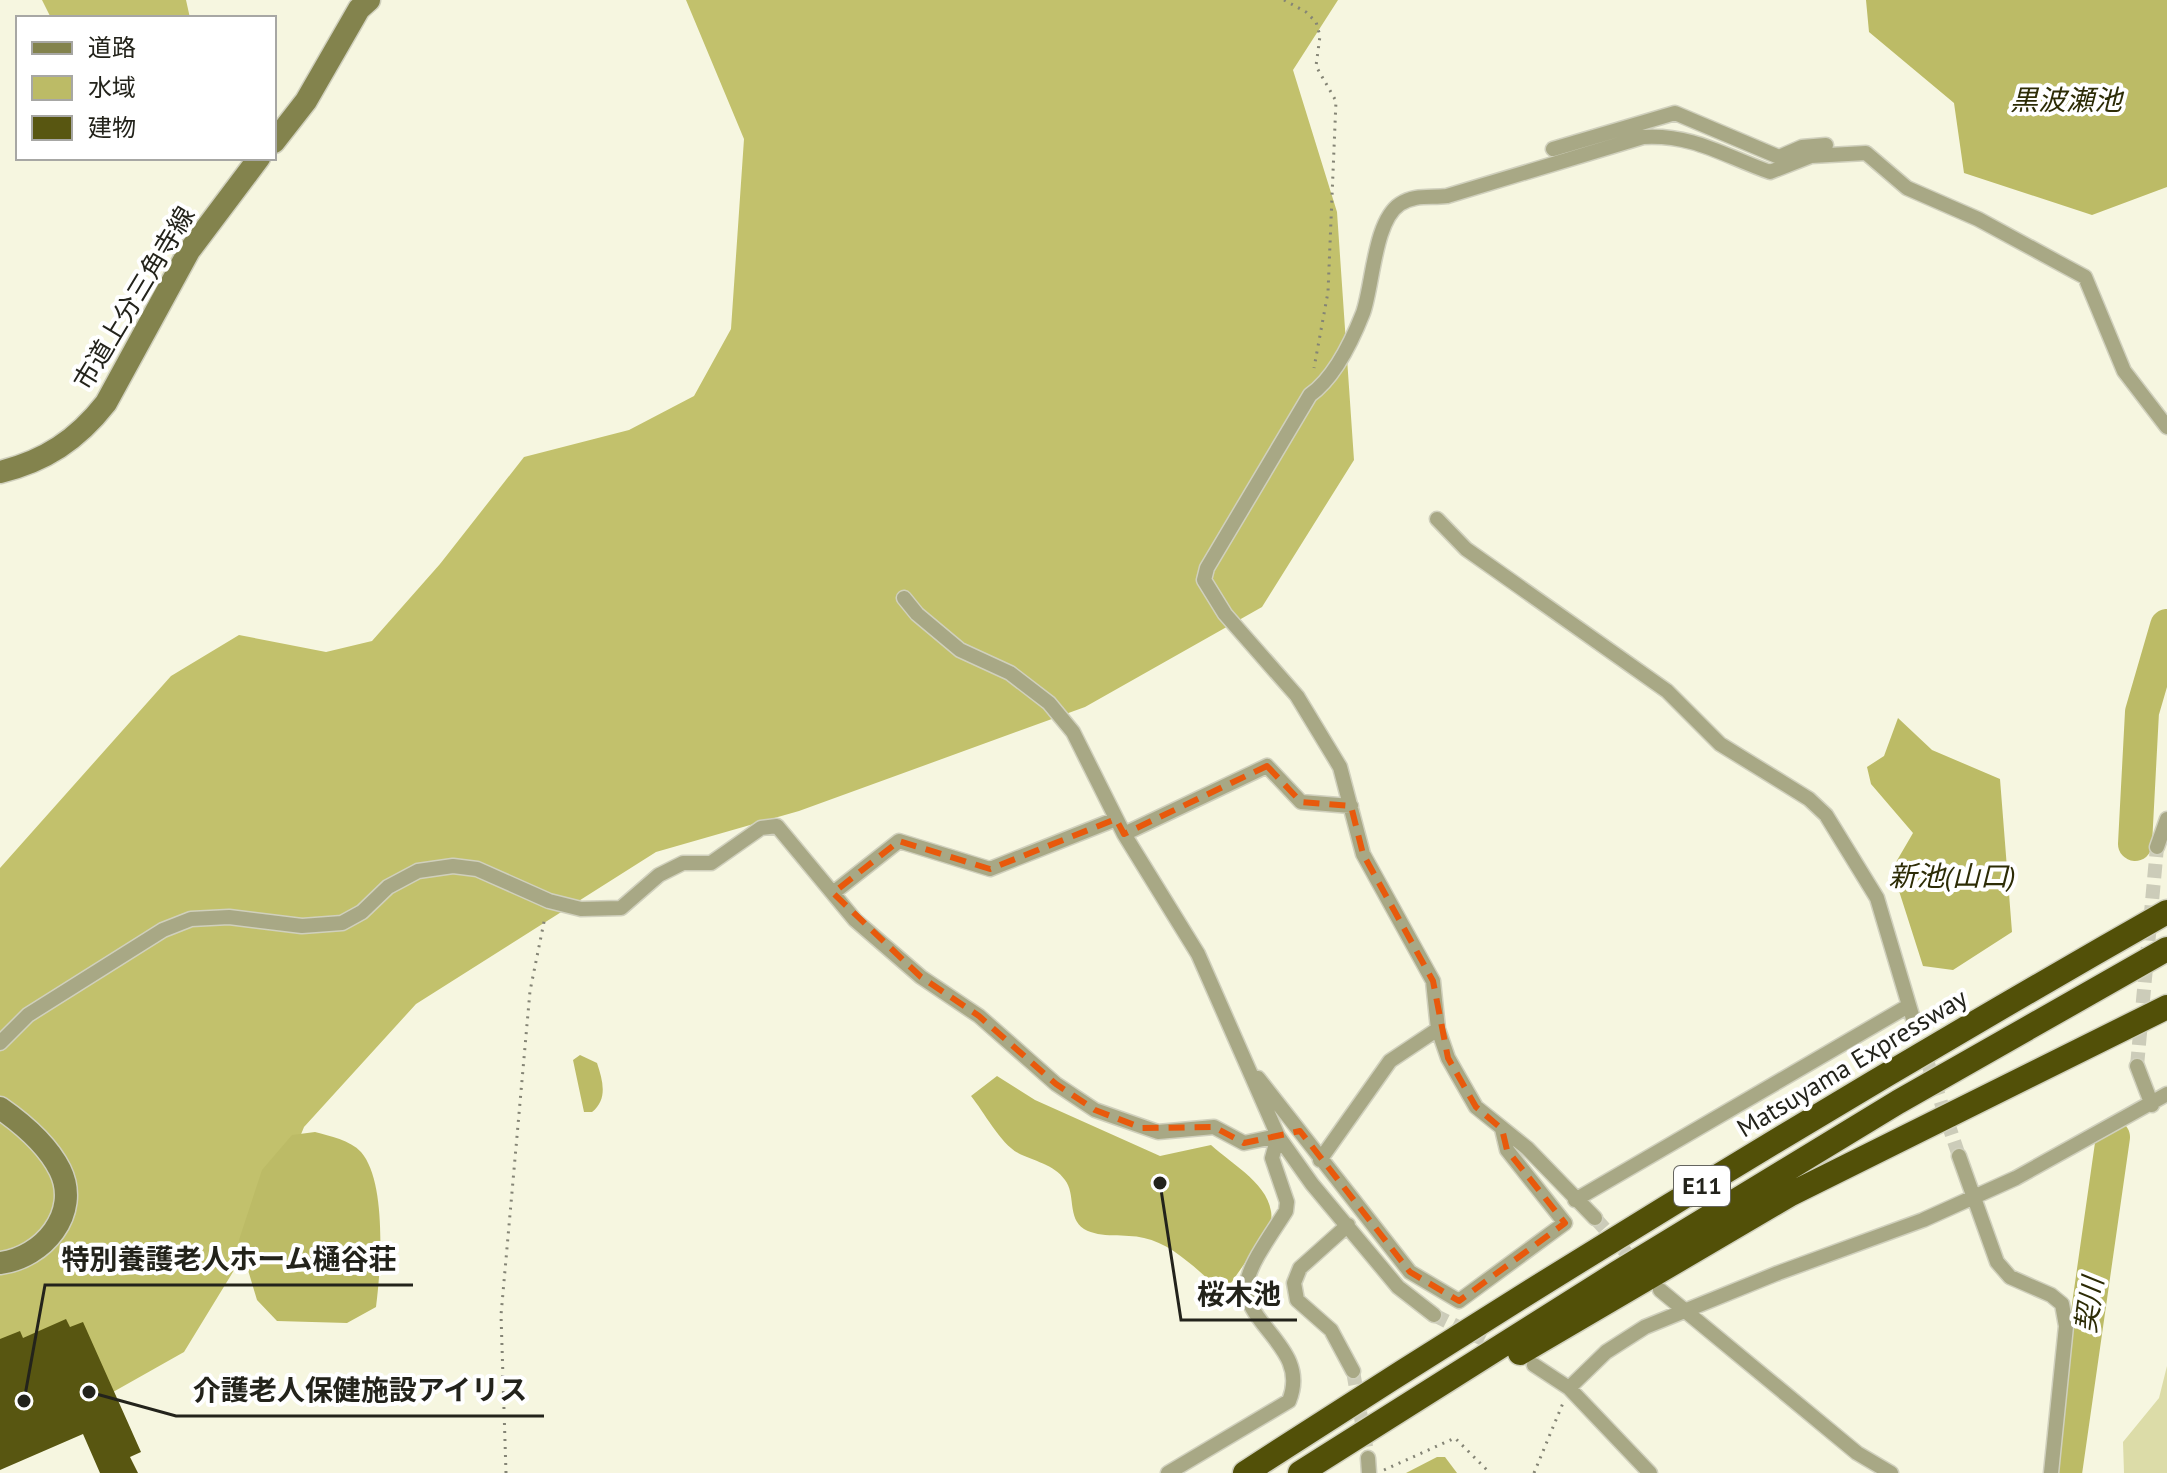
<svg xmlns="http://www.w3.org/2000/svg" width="2167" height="1473" font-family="'PT Sans','Noto Sans JP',sans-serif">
<rect width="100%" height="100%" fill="#f6f6e0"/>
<path fill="#dcdca8" d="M2167,1366V1473H2124L2123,1442L2159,1398Z"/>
<path fill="#c2c16c" d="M42,0H186L190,18H51Z
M686,0H1338L1293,70L1337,212L1354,460L1262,607L1085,707L799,811L656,852L416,1004L304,1127L269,1213L184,1352L51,1427L0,1426V868L171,676L239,635L326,652L372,641L440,564L524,457L629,430L694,396L731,329L744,139Z"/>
<path fill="#bcbb66" d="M1866,0H2167V187L2092,215L1964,173L1954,103L1869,32Z
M1898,718L1932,750L2000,779L2012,932L1953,970L1923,966L1892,869L1913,833L1871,784L1867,767L1884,756Z
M580,1055L597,1063C603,1081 608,1099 592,1112H584L573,1060Z
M997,1076L1035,1100L1160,1156L1211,1145C1235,1167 1280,1190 1270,1227L1224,1293C1201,1274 1174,1244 1144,1238C1125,1233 1101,1239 1084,1229C1067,1218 1076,1194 1065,1180C1054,1164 1033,1161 1018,1153C1000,1143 984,1112 971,1096Z
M315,1132C330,1136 350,1140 361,1152C387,1182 381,1269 376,1307L347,1323L277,1321L257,1300L239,1240L262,1170L292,1135Z
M1437,1457H1445L1457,1473H1406Z"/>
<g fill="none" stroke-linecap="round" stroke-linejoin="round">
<path stroke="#bcbb66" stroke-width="34" d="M2135,844L2142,712L2167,626
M2065,1473L2113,1137"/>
</g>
<path fill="#585611" d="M66,1319L70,1327L83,1322L141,1452L130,1457L138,1473H100L83,1434L0,1470V1339L20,1331L23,1338Z"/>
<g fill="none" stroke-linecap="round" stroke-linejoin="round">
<path stroke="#ccccb9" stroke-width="14" stroke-dasharray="14 7" stroke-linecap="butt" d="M1914,1022L1959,1156
M2137,1066L2157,847
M1595,1218L1638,1266
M1434,1315L1501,1348
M1353,1371L1368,1458"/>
<g stroke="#d0d0bd" stroke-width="17">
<path id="street" d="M1553,149L1675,113L1779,157L1802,147L1826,145
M1437,519L1466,549L1667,691L1720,744L1809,799L1826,815L1877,898L1914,1022
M904,598L917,614L960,650L1010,673L1049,703L1073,732L1124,834L1198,954L1278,1136L1312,1184L1398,1287L1434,1315
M1124,834L1267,766L1301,802L1351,806
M2157,847L2167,819
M833,893L899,841L990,869L1116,819
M0,1043L28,1015L163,930L191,919L229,917L302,926L342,923L362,912L388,887L418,871L453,866L477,869L549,901L581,909L621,908L659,875L683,863H711L761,828L777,826L855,920L921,977L979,1016L1056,1084L1095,1110L1158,1132L1214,1127L1244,1143L1278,1136
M2137,1066L2152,1105
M1258,1078L1410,1272L1459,1301L1565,1223L1507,1150L1502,1129
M1959,1156L1997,1262L2010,1277L2051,1295L2062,1304L2066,1326L2051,1473
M1320,1160L1390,1061L1438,1029
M1575,1200L1908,1006
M1595,1218L1527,1148L1476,1107L1448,1058L1438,1029L1433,981L1363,854L1340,767L1297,696L1225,614L1204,580L1207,568L1310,395C1334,378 1352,341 1363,313C1373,285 1374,221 1400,204C1415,194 1430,198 1447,196L1643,137C1694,134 1724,156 1770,172L1811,156L1866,153L1907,188L1978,219L2085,277L2124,371L2167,427
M1348,1225L1300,1268L1294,1283L1297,1300L1331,1330L1353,1371
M1660,1290L1857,1453L1891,1473
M1534,1365L1569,1388L1650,1473
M1569,1388L1606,1352L1645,1327L1778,1273L1923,1220L2016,1178L2167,1094
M1368,1458L1369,1473
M1168,1473L1289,1401C1311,1348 1241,1324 1247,1283C1249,1264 1275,1229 1286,1211L1287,1202L1272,1158L1278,1136"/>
</g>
<g stroke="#d0d0bd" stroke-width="25">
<path id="secondary" d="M274,142L306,101L359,9L369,0
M0,472C45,461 77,440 106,403L189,251L259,158
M0,1108C23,1124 47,1144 60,1170C81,1213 43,1258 0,1263"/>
</g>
<g stroke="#d0d0bd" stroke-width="27">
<path id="highway" d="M1520,1353L1791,1194L2167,1007
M1245,1473C1547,1277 1854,1090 2167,912
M1300,1473L1617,1273L1898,1102L2167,949"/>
</g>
<path stroke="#848475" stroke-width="3" stroke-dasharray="2 6" stroke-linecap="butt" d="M1284,0L1306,12L1316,22L1320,36L1316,66L1336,101L1328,292L1314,368
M1384,1470L1455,1438L1490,1473
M506,1473L501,1315L530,991L545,917
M1534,1473L1563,1403"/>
<use href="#street" stroke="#a8a885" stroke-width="14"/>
<use href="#secondary" stroke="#83834d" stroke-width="22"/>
<use href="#highway" stroke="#525008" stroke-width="24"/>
</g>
<path fill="none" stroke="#e8590c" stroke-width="6" stroke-dasharray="16 10" stroke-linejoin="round" d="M1267,766L1301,802L1351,806L1363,854L1433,981L1448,1058L1476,1107L1502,1129L1507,1150L1565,1223L1459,1301L1410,1272L1300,1131L1244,1143L1214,1127L1142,1128L1095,1110L1056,1084L979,1016L921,977L833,893L899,841L990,869L1116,819L1124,834Z"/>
<g text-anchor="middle" stroke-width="8" stroke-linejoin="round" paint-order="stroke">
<rect fill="#fff" stroke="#65655f" stroke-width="2" x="1674" y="1166" width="56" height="40" rx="6"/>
<g font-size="24" font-weight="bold" fill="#23231b">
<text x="1702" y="1194">E11</text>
</g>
<g font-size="26" fill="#23231b" stroke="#fff">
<text transform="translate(134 298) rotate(-59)" y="9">市道上分三角寺線</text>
<text transform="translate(1852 1063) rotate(-31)" y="9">Matsuyama Expressway</text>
</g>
<g font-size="28" font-style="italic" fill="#2d2c06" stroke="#fff">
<text x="2066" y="110">黒波瀬池</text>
<text x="1952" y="886">新池(山口)</text>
<text transform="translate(2089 1305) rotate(-82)" y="10">契川</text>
</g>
</g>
<path fill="none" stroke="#23231b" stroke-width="3" d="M24 1401L45 1285H413M1160 1183L1181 1320H1297M89 1392L176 1416H544"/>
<g fill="#23231b" stroke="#fff" stroke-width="3">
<circle cx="24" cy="1401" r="8"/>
<circle cx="1160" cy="1183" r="8"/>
<circle cx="89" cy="1392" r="8"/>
</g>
<g font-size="28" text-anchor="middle" font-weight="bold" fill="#23231b" stroke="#fff" stroke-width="8" stroke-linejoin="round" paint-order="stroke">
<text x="229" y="1269">特別養護老人ホーム樋谷荘</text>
<text x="1239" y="1304">桜木池</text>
<text x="360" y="1400">介護老人保健施設アイリス</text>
</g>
<rect x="16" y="16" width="260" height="144" fill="#ffffff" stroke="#a7a7a4" stroke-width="2"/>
<rect x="32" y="42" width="40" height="12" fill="#83834d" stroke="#a7a7a4" stroke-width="2"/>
<text x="88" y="56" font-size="24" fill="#23231b">道路</text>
<rect x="32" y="76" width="40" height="24" fill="#bcbb66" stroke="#a7a7a4" stroke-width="2"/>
<text x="88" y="96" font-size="24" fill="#23231b">水域</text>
<rect x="32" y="116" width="40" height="24" fill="#585611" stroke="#a7a7a4" stroke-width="2"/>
<text x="88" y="136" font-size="24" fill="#23231b">建物</text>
</svg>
